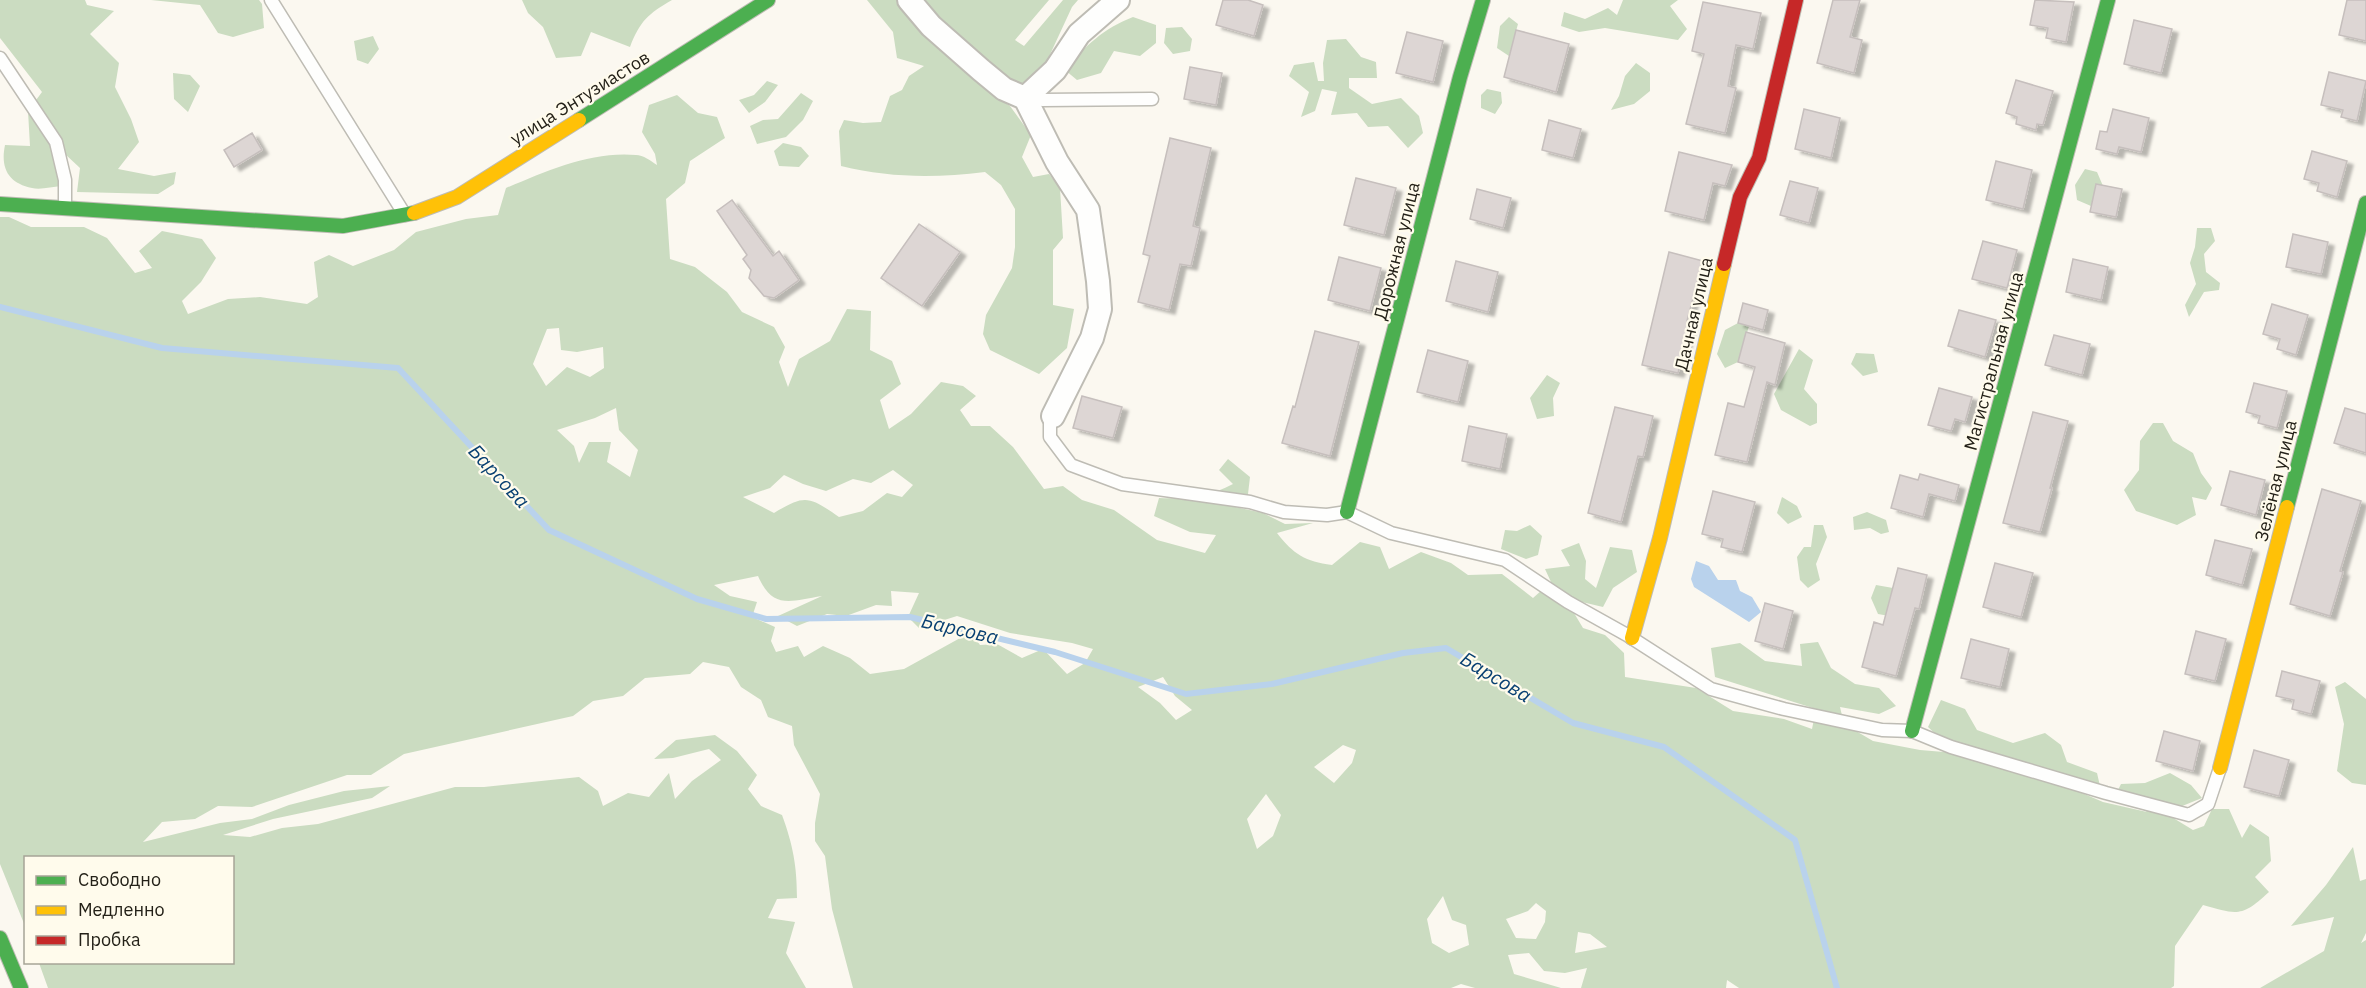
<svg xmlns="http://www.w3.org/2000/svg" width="2366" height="988" font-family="'IBM Plex Sans',sans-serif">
<defs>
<filter id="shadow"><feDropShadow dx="6" dy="4" stdDeviation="1.5" flood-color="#0004"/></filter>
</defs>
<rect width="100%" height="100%" fill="#fbf8f0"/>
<path fill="#cbdcc1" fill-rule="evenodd" d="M0,0H85L87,5L114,11L90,34L119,63L115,87L131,119L139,142L118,169L154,176L176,172L174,184L158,194L77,192L80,168L65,154L61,186C52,187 40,190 32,188C9,183 0,169 5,145L30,146L28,111L42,92L0,38Z
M151,0H259L262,4L264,28L233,37L218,33L200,5Z
M522,0H672C648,14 640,21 630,47L591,32L581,56L556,58L543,27L528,13Z
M867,0H1049L1015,40L1024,46L1063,0H1078L1072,7L1047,61L1022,85L979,65L994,95L1010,106L1031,135L1022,157L1033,177L1049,174L1060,188L1063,238L1053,250V305L1074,309L1067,348L1039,374L990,350L983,334L986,315L1012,268L1015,247V209L1001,185L985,172C935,178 890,178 841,166L839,131L844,120L863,123L881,122L890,96L902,90L909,76L924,66L897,58L893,32Z
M1623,0H1678L1670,6L1687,29L1678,40L1605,28L1579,32L1561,26L1564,12L1585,19L1608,8L1617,15Z
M1133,17L1156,25V43L1140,56L1114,51L1101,73L1077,80L1065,70C1085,46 1104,28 1133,17Z
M1509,17L1518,24L1509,56L1497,48L1500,26Z
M1182,27L1192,39L1190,51L1173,54L1164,43L1166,28Z
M373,36L379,49L368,64L357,60L354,41Z
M1346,39L1361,57L1376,62L1377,78H1349V88L1372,104L1401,98L1419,116L1423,133L1408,148L1388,126L1368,127L1357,113L1331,115L1337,92L1322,89L1315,111L1301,117L1309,92L1289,76L1294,65L1314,62L1318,81H1324L1323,63L1327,40Z
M1636,63L1650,73V91L1634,104L1611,110L1619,96L1625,76Z
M173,73L190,75L200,86L188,112L174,99Z
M767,81L778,85L765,102L749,113L739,100L754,95Z
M1487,89L1501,92L1502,103L1495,114L1481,108V95Z
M801,93L813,101L803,120L786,137L757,144L750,126L763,120L778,119Z
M677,95L698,113L717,117L725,138L690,161L685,183L666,199L670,259L695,267L727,292L742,312L774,327L785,347L779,362L788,387L799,359L830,341L847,309L871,311L870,350L892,361L901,384L880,400L889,429L911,414L941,382L963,386L976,396L960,410L971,426H990L1013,447L1044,489L1063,486L1082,500L1114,510L1157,540L1205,553L1216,535L1190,532L1154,516L1159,498C1186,499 1209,497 1233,484L1219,470L1228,459L1250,477L1248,494L1231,506L1263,513L1285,524L1313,523L1277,533C1294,555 1305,561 1332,565L1360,542L1380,547L1389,569L1421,552L1451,563L1468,575L1502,574L1533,598L1551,582L1545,569L1570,566L1561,550L1579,543L1586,561L1585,579L1596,588L1610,547L1632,550L1637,572L1613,588L1603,607L1565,598L1583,628L1605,635L1624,653L1625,677L1696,688L1733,711L1784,719L1812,729L1816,709L1715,677L1711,648L1740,643L1765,661L1802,666L1800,644L1818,642L1831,668L1855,684L1879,688L1896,706L1879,714L1840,707L1844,724L1873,741L1920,750L1956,753L1928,727L1941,700L1965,709L1977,730L2013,743L2045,733L2061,745L2067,762L2097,773L2100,786L2068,787L2103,802L2147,812L2117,792L2121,784L2145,783L2170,773L2191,785L2202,798L2165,813L2193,830L2204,826L2212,809H2229L2242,838L2250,824L2269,837L2271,861L2255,877L2269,892C2242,917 2238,915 2203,905L2175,946L2174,986L2171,988H1739L1727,980L1726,988H1581L1587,968L1565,973L1544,971L1529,953L1508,955L1514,974L1561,988H1475L1461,984L1451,988H853L832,909L825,856L815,841V823L820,794L794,745L792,726L768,717L761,700L741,687L729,667L703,662L690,674L645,678L623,696L593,701L573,716L404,754L371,775H347L252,807L218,806L195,819L162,822L143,842L220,823L252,819L289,805L344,791L390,786L372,798L273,819L223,835L250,837L282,828L318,824L455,787H484L579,777L598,791L603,806L628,793L649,797L669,773L675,799L692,781L721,760L709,749L673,758L654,759L676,740L715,735L737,751L757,775L748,789L761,806L782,815C793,845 797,866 797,898L777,899L768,918L795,922L786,953L806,988H48L39,963L232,962V858H26L25,926L0,864V217H9L31,227H84L107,238L135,273L152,268L139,251L162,231L202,239L216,258L201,282L182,301L188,314L228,299L260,297L307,304L318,297L314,262L329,255L353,266L394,250L416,232L466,219L498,215L506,188C547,171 591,151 636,155C643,155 651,161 657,165L655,154L642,132L649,105ZM559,328L561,350L577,352L603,347L604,368L590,377L567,367L546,386L533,364L547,329ZM616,408L619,430L638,450L630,477L607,462L611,442H589L579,463L574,446L557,430L595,418ZM893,470L913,485L902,497L887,493L863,511L839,517C809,496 805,494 774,513L743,497L770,488L784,475L803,484L826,491L853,479L871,483ZM758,576C773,610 790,601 822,596L778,616L797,626L827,614L846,616L876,605L892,606L891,591L919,593L908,617L919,628L957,616L1010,633L1072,643L1093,649L1085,663L1067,674L1043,649L1022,658L997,644L980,645L971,632L904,669L870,674L850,658L823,646L804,657L798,646L776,652L771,641L775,627L752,617L757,602L730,596L714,585ZM1163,677L1175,696L1192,710L1176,720L1160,703L1138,687ZM1343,745L1356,750L1352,763L1334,783L1314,767ZM1266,794L1281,815L1273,836L1257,849L1247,819ZM1443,896L1452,920L1466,925L1469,945L1449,953L1432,943L1427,919ZM1536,903L1546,911L1545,922L1536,939L1516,938L1506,919L1528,911ZM1578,932L1590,934L1607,947L1575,953Z
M783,143L801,147L809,156L799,167L779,166L774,151Z
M2085,169L2097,172L2103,186L2096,185L2091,206L2077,200L2075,185Z
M2197,228H2211L2215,241L2204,254L2206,272L2220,283L2219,290L2204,292L2189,317L2185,305L2196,284L2190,263L2195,247Z
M1738,323L1749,326L1738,362L1725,368L1717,354L1725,330Z
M1799,349L1813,360L1804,389L1817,404V423L1810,426L1781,410L1774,394Z
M1856,353L1874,354L1878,372L1863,376L1851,364Z
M1547,375L1560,383L1553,398L1554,416L1537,419L1530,398Z
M2153,423H2163L2173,441L2193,453L2201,473L2212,488L2206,500L2192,497L2196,515L2177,525L2136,511L2124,490L2139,470L2140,441Z
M1782,497L1797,506L1802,517L1788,524L1777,513Z
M1867,512L1886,520L1889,532L1881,534L1870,528L1854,530L1853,517Z
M1530,525L1542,536L1538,555L1526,559L1501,549L1505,530L1517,531Z
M1814,525H1823L1827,537L1816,564L1820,580L1808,588L1800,580L1797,557L1804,547H1811Z
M1876,585L1893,588L1889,601L1895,617L1878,614L1871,598Z
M2345,682L2366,699V785L2352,783L2337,771L2344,724L2335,687Z
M2353,847L2360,881L2366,879V933L2361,943L2366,940V988H2260L2324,951L2334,917L2291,926L2326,885Z"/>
<path fill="#b9d2ec" d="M1696,561L1709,566L1718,580H1736L1740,591L1752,597L1761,612L1749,622L1694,587L1691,579Z"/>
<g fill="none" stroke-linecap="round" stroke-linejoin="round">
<path stroke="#b9d2ec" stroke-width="6" d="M0,307L162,348L398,368L549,530L697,599L766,619L910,617L1055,652L1186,694L1272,684L1403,653L1446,648L1573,723L1664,747L1795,840L1837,988"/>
</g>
<path fill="#ddd6d4" stroke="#c6bfbd" stroke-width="1.5" filter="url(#shadow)" d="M1223,0H1248L1263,5L1254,36L1216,25Z
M1833,0H1860L1850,37L1862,40L1854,73L1817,63Z
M2035,0L2074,2L2066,42L2046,38L2048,28L2030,25Z
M2347,0H2366V41L2339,35Z
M1703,2L1761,13L1753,49L1736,45L1728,86L1736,88L1725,133L1686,124L1704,54L1692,51Z
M2134,20L2172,29L2161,73L2124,64Z
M1516,30L1569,44L1556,92L1504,77Z
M1407,32L1443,41L1433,82L1396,73Z
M1190,67L1222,73L1216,105L1184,99Z
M2329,72L2366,81L2357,121L2341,117L2343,110L2321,105Z
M2016,80L2053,91L2043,125L2037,124L2036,130L2016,124L2017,117L2006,113Z
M1804,109L1840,118L1831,158L1795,149Z
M2113,109L2149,118L2141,152L2119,147L2117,154L2096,149L2100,131L2107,132Z
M1549,120L1581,129L1573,158L1542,150Z
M252,133L262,150L234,167L224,150Z
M1170,138L1211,148L1193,226L1200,228L1191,266L1180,264L1169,310L1138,302L1150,256L1143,254Z
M2312,151L2347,161L2337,197L2317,191L2319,183L2304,179Z
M1679,152L1732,165L1725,186L1713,183L1704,220L1665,211Z
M1996,161L2032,170L2023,209L1986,200Z
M1356,178L1396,188L1384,235L1344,225Z
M1790,181L1818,188L1809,223L1780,215Z
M2096,184L2122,189L2116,217L2090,212Z
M1477,189L1511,198L1503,228L1470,219Z
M732,200L773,256L779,251L799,280L774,298L764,296L749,278L751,270L743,259L747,255L717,211Z
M919,224L960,252L922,306L881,278Z
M2293,234L2328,242L2321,274L2286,267Z
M1983,241L2017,250L2007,288L1972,279Z
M1669,252L1703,261L1687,321L1691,322L1678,373L1642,365Z
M1339,257L1381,268L1370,311L1328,300Z
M2073,259L2108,267L2101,300L2066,292Z
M1456,261L1498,272L1488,312L1446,301Z
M1743,303L1768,310L1763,330L1738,323Z
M2272,304L2308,315L2296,355L2277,349L2280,339L2263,334Z
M1959,310L1996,320L1985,357L1948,346Z
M1315,331L1359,342L1330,456L1282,443L1293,406L1295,407Z
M1746,332L1785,343L1775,385L1767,382L1747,462L1715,455L1728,403L1744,407L1755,367L1738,362Z
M2054,335L2090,344L2082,375L2045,365Z
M1428,350L1468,361L1458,402L1417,392Z
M2254,383L2287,391L2277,428L2258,423L2260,416L2246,412Z
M1939,388L1972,397L1965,422L1955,419L1951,431L1928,425Z
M1082,396L1122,407L1113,438L1073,428Z
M1615,407L1653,416L1643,457L1638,456L1621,522L1588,513Z
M2345,408L2366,414V453L2334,443Z
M2033,412L2068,421L2050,488H2052L2040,532L2003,523Z
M1469,426L1507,434L1500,469L1462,461Z
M2230,471L2265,480L2256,515L2221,505Z
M1920,474L1959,485L1955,501L1929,494L1923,517L1891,508L1900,475L1918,480Z
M2322,489L2361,501L2340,571L2343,572L2330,616L2290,604Z
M1713,491L1755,502L1742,552L1721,547L1723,539L1702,534Z
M2215,540L2252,549L2242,585L2206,575Z
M1995,563L2033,573L2021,617L1983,607Z
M1898,568L1927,575L1919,609L1915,608L1896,676L1862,667L1874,622L1883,625Z
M1765,603L1793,611L1783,649L1755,641Z
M2196,631L2226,639L2215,681L2185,674Z
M1971,639L2009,649L2000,687L1961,678Z
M2282,671L2320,681L2311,714L2292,709L2294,700L2276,696Z
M2164,731L2200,741L2193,771L2156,761Z
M2254,750L2289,760L2279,796L2244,787Z"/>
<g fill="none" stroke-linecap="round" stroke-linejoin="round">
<g stroke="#bebcb4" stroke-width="15">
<path id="lane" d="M271,0L405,215
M0,58L56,142L65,180V207
M1025,98L1043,100L1152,99
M1053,416L1050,422V437L1071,465L1122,484L1250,502L1284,512L1327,515L1347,512L1391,533L1505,560L1568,602L1627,635L1711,689L1784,709L1882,730L1912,731L1951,747L2106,793L2189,815L2208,804L2220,768"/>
</g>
<g stroke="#bebcb4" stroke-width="26">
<path id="street" d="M909,0L931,26L981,70L1004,89L1025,98
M1053,416L1092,338L1100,309L1098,281L1088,210L1057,162L1025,98L1055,70L1079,34L1118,0"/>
</g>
<g stroke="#bebcb4" stroke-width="16">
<path id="fast" d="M579,120L768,0
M0,204L343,226L414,213
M2287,507L2366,203
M1347,512L1460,77L1483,0
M1912,731L2108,0
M0,938L21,988"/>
</g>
<g stroke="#bebcb4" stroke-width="16">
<path id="slow" d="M414,213L457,197L579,120
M1632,638L1660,538L1724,264
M2220,768L2287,507"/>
</g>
<g stroke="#bebcb4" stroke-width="16">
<path id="jam" d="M1724,264L1740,197L1759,158L1796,0"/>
</g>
<use href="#lane" stroke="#fefefd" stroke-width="12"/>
<use href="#street" stroke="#fefefd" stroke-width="22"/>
<use href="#fast" stroke="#4caf50" stroke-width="14"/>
<use href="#slow" stroke="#ffc107" stroke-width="14"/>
<use href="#jam" stroke="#c62828" stroke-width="14"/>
</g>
<g text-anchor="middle" stroke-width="4.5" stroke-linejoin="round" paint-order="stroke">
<g font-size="18" fill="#242118" stroke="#fffbec">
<text transform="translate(580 98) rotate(-32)" y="6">улица Энтузиастов</text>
<text transform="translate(1397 251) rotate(-76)" y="6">Дорожная улица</text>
<text transform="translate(1694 314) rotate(-77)" y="6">Дачная улица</text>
<text transform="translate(1994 361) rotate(-75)" y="6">Магистральная улица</text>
<text transform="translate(2276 481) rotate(-76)" y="6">Зелёная улица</text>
</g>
<g font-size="20" font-style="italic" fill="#094072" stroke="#fffbec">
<text transform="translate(499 476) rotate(47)" y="7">Барсова</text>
<text transform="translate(960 629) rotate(13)" y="7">Барсова</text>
<text transform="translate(1496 677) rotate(31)" y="7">Барсова</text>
</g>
</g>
<rect x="24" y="856" width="210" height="108" fill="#fffbec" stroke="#a7a497" stroke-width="1.5"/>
<rect x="36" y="876" width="30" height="9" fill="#4caf50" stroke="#a7a497" stroke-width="1.5"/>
<text x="78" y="886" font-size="18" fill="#242118">Свободно</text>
<rect x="36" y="906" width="30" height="9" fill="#ffc107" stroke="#a7a497" stroke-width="1.5"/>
<text x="78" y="916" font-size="18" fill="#242118">Медленно</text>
<rect x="36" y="936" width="30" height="9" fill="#c62828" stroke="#a7a497" stroke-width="1.5"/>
<text x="78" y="946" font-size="18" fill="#242118">Пробка</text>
</svg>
